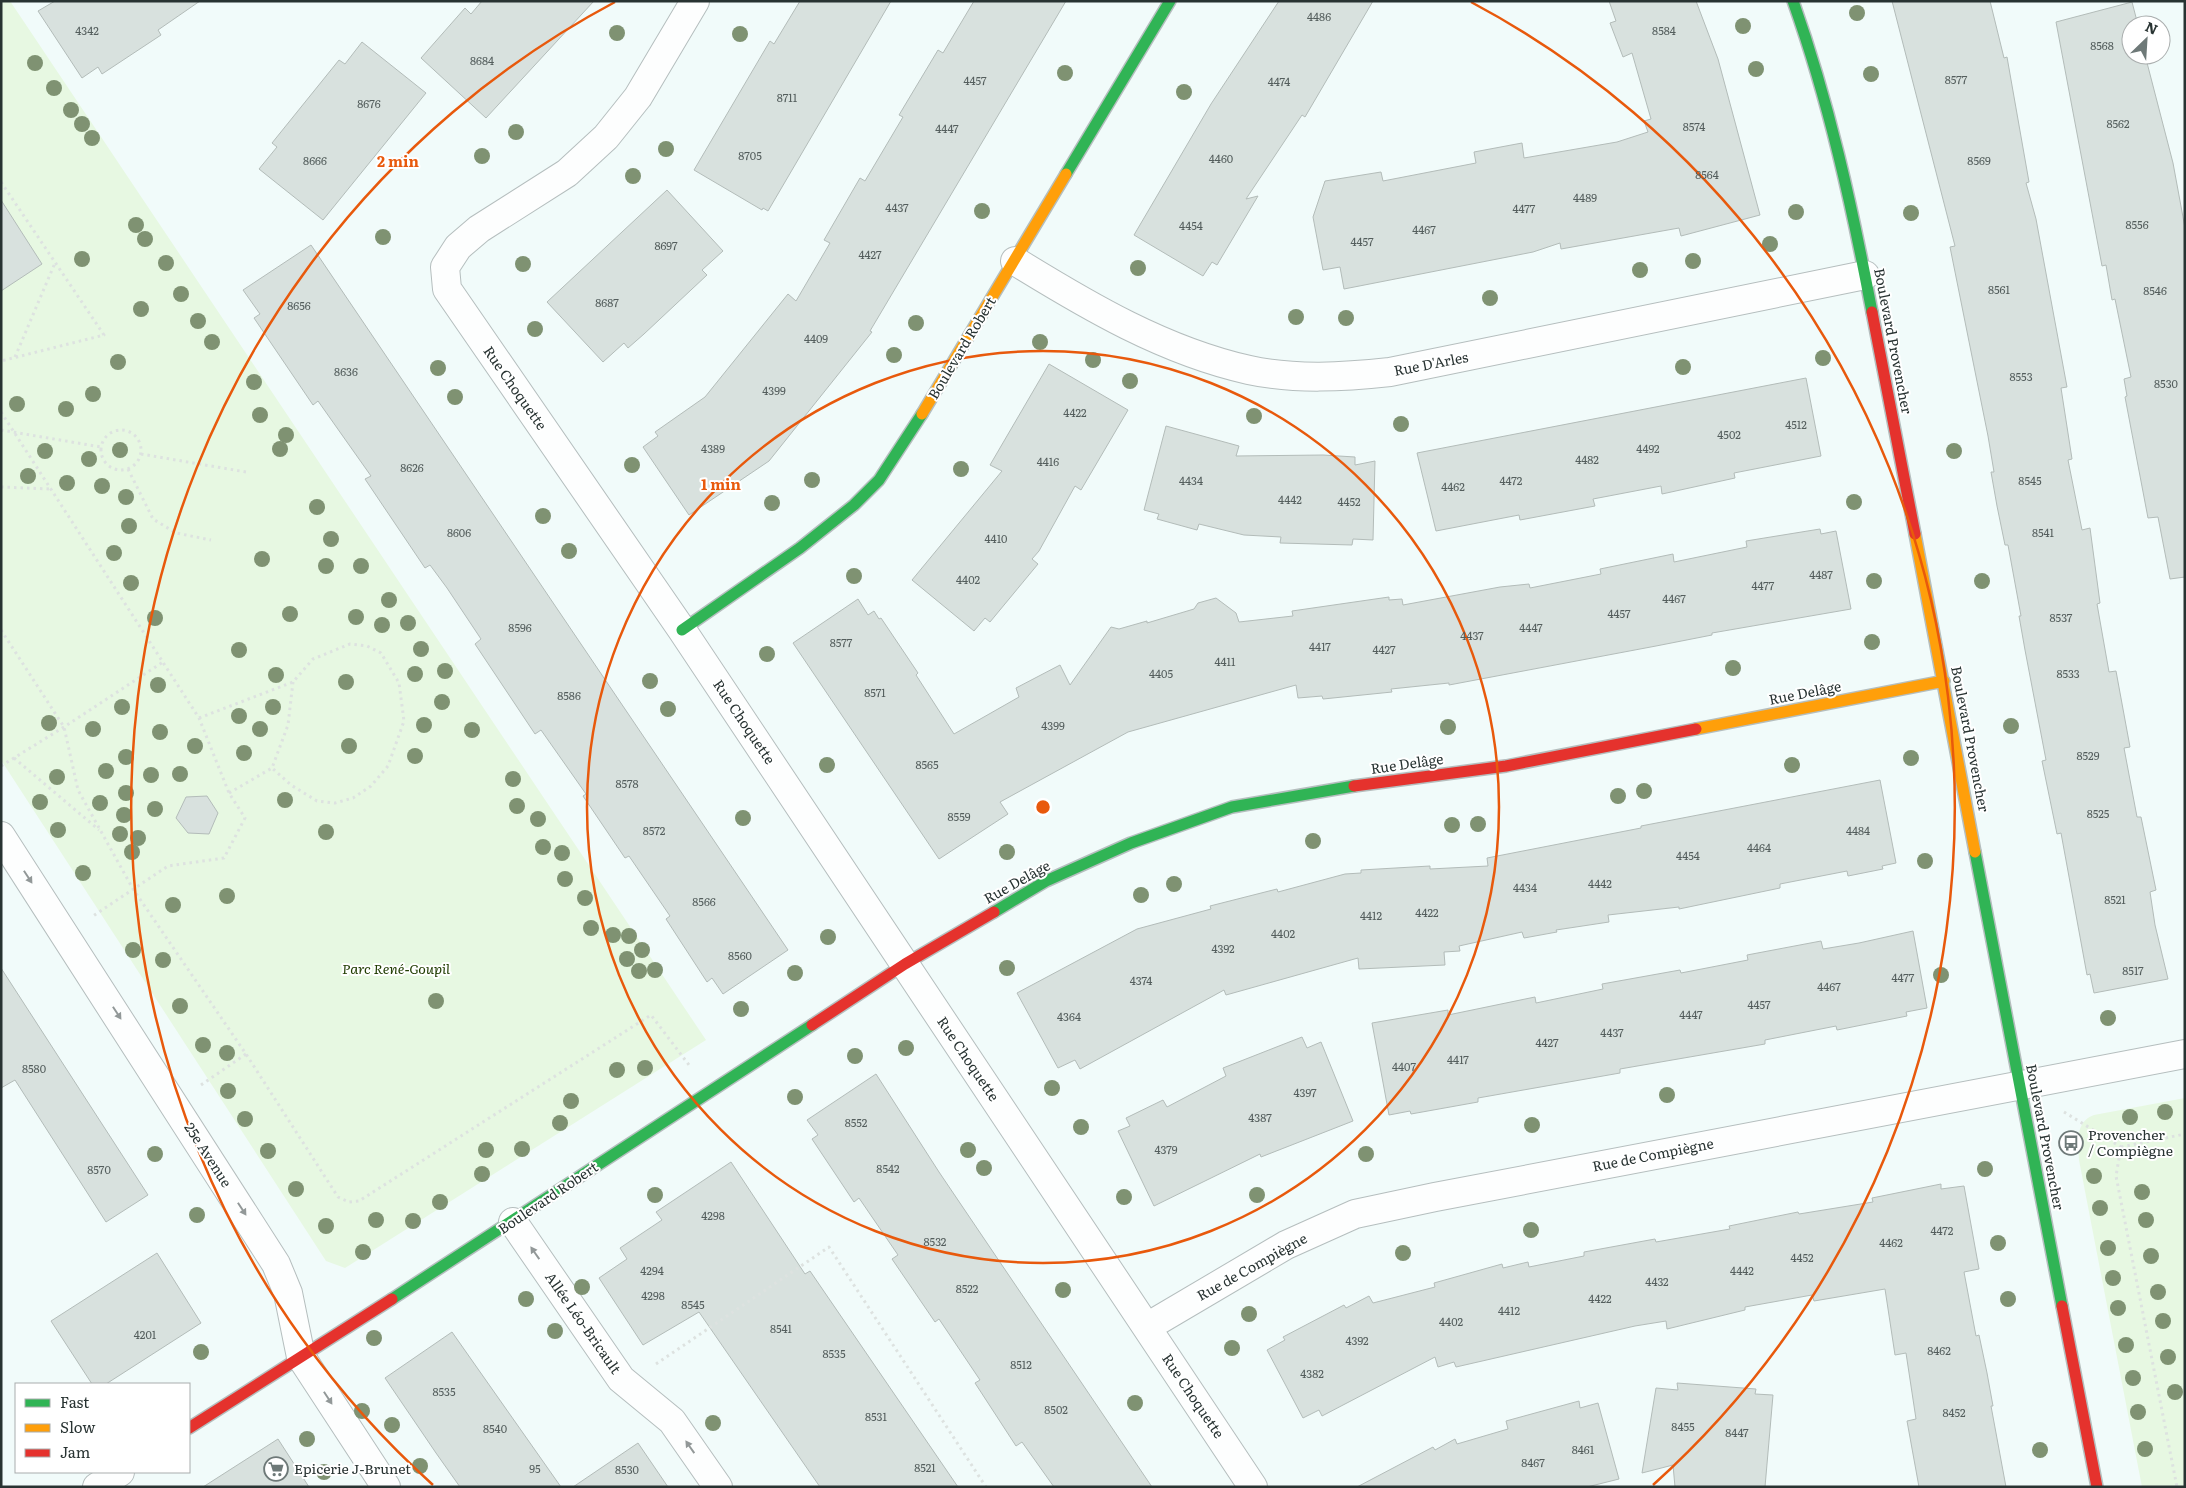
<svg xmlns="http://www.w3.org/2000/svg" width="2186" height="1488" font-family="Literata,serif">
<rect width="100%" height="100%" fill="#f1fbfa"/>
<path fill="#e7f8e2" d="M1,1H10L706,1040L345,1268L326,1261L1,760Z
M2185,1098V1487H2142L2079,1160C2078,1142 2075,1122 2094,1115Z"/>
<path fill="#d8e1de" stroke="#b3bcb9" d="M55,1H200L158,30L161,35L102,74L98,67L82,78L38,11Z
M482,1H594L486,118L421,58L465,8L471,14Z
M800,1H891L768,211L763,208L762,210L694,170L770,41L774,44Z
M974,1H1066L870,331L872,332L769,461L689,515L643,447L658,436L655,432L705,397L788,294L796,301L830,243L824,240L860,178L865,181L903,117L899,115L938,50L943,53Z
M1279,1H1373L1305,117L1302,115L1246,199L1258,196L1217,265L1212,262L1203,276L1134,235L1211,104Z
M1609,1H1696L1718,59L1760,215L1681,236L1679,228L1561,249L1560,243L1533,252L1344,289L1340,267L1323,270L1313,217L1325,181L1381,172L1383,181L1476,163L1474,152L1522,143L1524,158L1617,142L1648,132L1644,121L1651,119L1632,53L1623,57L1610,23L1616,21Z
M1892,1H1990L2004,58L2007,57L2029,182L2026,183L2036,219L2067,387L2061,388L2072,459L2068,460L2082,530L2090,528L2100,603L2097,604L2109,672L2116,671L2130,747L2124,748L2137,817H2141L2156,890L2150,892L2155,925L2168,979L2094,993L2090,974L2087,975L2061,833L2057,834L2042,761L2046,760L2025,650L2019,616H2021L2008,545H2005L1997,506L1991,472H1994L1988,436L1950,247L1955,246Z
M2132,2L2138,25H2131V55H2145L2173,163L2185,228V577L2170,579L2158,517L2148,518L2125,397L2127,396L2124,379L2131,377L2115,299L2112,300L2106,265L2102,266L2056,22Z
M362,42L426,93L323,220L259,169L277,147L272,143L339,60L345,64Z
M667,190L723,251L702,270L707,275L644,334L628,348L624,343L603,362L547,302Z
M1,200L42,264L1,291Z
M311,245L788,950L723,994L712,978L707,982L666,919L670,916L629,856L625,858L583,796L586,794L541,730L535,734L475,644L481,639L447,588L430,565L425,568L365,479L371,476L318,401L313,405L254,318L260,314L243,290Z
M1049,364L1128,410L1081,490L1075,486L1039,551L1032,559L1038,564L990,622L985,618L974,631L912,580L1002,471L990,465Z
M1806,378L1821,456L1734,473L1735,478L1662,494L1661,486L1593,499L1595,506L1520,520L1519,515L1436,531L1417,453Z
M1166,426L1239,446L1236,456L1323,455L1355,457V465L1375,461L1373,540L1353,539L1352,545L1280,543L1281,537L1244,535L1199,524L1197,530L1157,519L1159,514L1144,510Z
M1820,529L1821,534L1836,531L1851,609L1712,633V635L1656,646L1449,685V683L1391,689L1392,692L1323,699L1322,696L1298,698L1296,685L1128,732L1000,802L1008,814L939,859L793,643L858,599L868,615L874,611L879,619L881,618L918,673L916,675L954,734L1019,697L1016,688L1060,665L1070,685L1111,627L1119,629L1147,621V623L1194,609L1198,603L1216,598L1236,613L1239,622L1293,616L1292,611L1389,597V600L1402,599L1403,605L1500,587L1529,584L1530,588L1601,574L1600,569L1673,554L1674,562L1747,547L1746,541Z
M1880,780L1896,863L1882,866L1883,869L1848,876L1847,871L1780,884V888L1679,909V907L1608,915L1609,922L1556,930L1557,932L1524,938L1522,932L1459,946L1460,951L1444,952L1445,965L1359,969L1358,958L1226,995L1224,990L1080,1069L1075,1060L1058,1068L1017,993L1137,929L1211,909L1210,906L1277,889L1278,892L1345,874L1361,873V870L1430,866V869L1488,866L1487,858L1641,828V826Z
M207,796L218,813L209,834L188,833L176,818L186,797Z
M1913,931L1927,1008L1906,1012L1907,1016L1837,1030L1836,1026L1765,1040V1044L1620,1069V1073L1478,1098V1102L1411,1114L1410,1111L1389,1115L1372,1023L1448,1010V1015L1535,997L1536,1003L1603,989L1602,984L1680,970L1681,973L1748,960L1747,955L1821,941L1823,949L1859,943Z
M1,968L148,1195L106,1222L15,1080L1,1088Z
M1302,1037L1307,1048L1321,1042L1353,1121L1261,1157L1260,1154L1154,1206L1118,1131L1130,1126L1126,1118L1163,1100L1167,1107L1226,1076L1223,1068Z
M876,1074L939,1172L1152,1487H1054L1022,1442L1016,1446L975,1383L980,1380L939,1319L935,1322L892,1259L898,1255L859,1198L854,1202L812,1139L818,1135L807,1120Z
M731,1162L805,1274L810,1271L958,1487H820L699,1312L643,1345L599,1278L627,1259L620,1248L662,1220L656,1212Z
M1941,1184V1189L1964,1186L1979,1269L1964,1272L1976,1336L1979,1335L1987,1373L1993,1406H1991L2006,1487H1919L1907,1421L1916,1419L1906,1353L1895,1355L1885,1289L1814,1301L1812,1295L1745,1307V1310L1667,1329L1666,1321L1635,1326L1456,1367L1454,1362L1438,1367L1435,1357L1322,1416L1319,1410L1303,1418L1267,1350L1285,1340L1283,1337L1344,1305L1346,1308L1369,1296L1373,1303L1435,1287L1434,1283L1502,1264L1503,1268L1528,1262L1529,1267L1584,1256V1252L1655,1239L1656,1242L1730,1229L1729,1226L1798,1212L1799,1214L1873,1202L1872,1198Z
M157,1253L201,1323L106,1384H92L51,1321Z
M452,1332L504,1406L561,1487H460L436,1453L385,1378Z
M1677,1383L1756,1389L1755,1394L1773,1395L1765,1487H1675L1673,1465L1642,1473L1656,1388L1678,1390Z
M1579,1401L1580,1408L1598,1403L1619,1479L1587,1487H1357L1433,1447L1435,1450L1455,1439L1457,1444L1508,1429L1506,1421Z
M278,1439L309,1487H203Z
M638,1443L668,1487H573Z"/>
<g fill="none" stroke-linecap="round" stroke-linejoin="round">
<g stroke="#b5bebe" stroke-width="30">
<path id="street" d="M695,1L638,97L606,137L567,173L479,229L458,247L445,267L447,289L682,630L1253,1487
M1015,261C1088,306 1164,351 1249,370C1295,380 1344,377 1390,372L1865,275
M1,836L276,1264L288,1293L301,1357L386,1487
M513,1222L621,1379L672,1421L718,1487
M1147,1327L1286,1245L1355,1214L1435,1197L2185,1054
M97,1487L120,1472"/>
</g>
<g stroke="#b5bebe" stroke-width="14">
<path id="fast" d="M1793,1C1829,102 1852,206 1872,312
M1066,174L1170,1
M682,630L800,548L854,505L879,480L922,414
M1975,852L2062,1306
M994,912L1046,881L1131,843L1232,807L1354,786
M392,1299L812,1025"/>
</g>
<g stroke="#b5bebe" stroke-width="14">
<path id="slow" d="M922,414L1066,174
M1915,534L1975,852
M1696,729L1944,681"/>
</g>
<g stroke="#b5bebe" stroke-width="14">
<path id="jam" d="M1872,312L1915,534
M1354,786L1506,766L1696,729
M812,1025L905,964L994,912
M2062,1306L2097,1487
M189,1428L392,1299"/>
</g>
<path stroke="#dde2e0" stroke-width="3" stroke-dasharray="2.5 4" stroke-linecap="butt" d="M1,182L104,335L1,361
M15,357L55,263
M1,412L199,718L229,793L245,818L224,858L168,866L93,916
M101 450a20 20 0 1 1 40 0a20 20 0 1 1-40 0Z
M1,430L101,447
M141,454L246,472
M128,469L153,519L176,533L211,540
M1,487L50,489
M1,630L64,727L78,790L133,889L246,1054L338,1197L349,1202L359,1201L651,1015L689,1065
M199,718L293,682L313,659L350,644L367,646L381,653L399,683L404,721L388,766L371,786L353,798L335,803L317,801L291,785L272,768L288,725L293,682
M14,758L99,830
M1,766L64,727L163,662
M229,793L272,768
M201,1085L246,1054
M2064,1112L2121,1147L2116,1176L2177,1487
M2121,1147L2185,1134
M656,1364L829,1247L986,1487"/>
<use href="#street" stroke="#fdfefe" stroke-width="28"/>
<use href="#fast" stroke="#30b455" stroke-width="11"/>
<use href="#slow" stroke="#ff9f0a" stroke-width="11"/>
<use href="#jam" stroke="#e5322d" stroke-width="11"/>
</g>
<g fill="#7f9272">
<circle cx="1857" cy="13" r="8"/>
<circle cx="1743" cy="26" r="8"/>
<circle cx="617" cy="33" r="8"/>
<circle cx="740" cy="34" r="8"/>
<circle cx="35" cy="63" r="8"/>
<circle cx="1756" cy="69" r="8"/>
<circle cx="1065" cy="73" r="8"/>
<circle cx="1871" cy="74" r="8"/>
<circle cx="54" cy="88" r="8"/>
<circle cx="1184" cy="92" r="8"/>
<circle cx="71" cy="110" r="8"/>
<circle cx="82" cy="124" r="8"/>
<circle cx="516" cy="132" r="8"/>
<circle cx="92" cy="138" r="8"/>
<circle cx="666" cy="149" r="8"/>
<circle cx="482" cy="156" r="8"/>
<circle cx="633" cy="176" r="8"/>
<circle cx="982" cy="211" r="8"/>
<circle cx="1796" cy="212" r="8"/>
<circle cx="1911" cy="213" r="8"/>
<circle cx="136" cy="225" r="8"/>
<circle cx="383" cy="237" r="8"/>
<circle cx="145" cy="239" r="8"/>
<circle cx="1770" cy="244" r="8"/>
<circle cx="82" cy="259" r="8"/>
<circle cx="1693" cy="261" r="8"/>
<circle cx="166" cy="263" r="8"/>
<circle cx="523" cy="264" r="8"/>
<circle cx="1138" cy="268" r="8"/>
<circle cx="1640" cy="270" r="8"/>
<circle cx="181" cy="294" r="8"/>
<circle cx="1490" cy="298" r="8"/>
<circle cx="141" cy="309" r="8"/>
<circle cx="1296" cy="317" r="8"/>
<circle cx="1346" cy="318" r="8"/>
<circle cx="198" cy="321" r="8"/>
<circle cx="916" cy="323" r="8"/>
<circle cx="535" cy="329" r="8"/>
<circle cx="212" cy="342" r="8"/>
<circle cx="1040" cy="342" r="8"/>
<circle cx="894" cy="355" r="8"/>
<circle cx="1823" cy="358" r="8"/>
<circle cx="1093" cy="360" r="8"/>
<circle cx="118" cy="362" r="8"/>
<circle cx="1683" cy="367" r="8"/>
<circle cx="438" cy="368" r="8"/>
<circle cx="1130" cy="381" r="8"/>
<circle cx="254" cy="382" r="8"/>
<circle cx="93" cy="394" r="8"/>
<circle cx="455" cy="397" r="8"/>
<circle cx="17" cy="404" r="8"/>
<circle cx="66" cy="409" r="8"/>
<circle cx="260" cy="415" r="8"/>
<circle cx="1254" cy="416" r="8"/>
<circle cx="1401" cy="424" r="8"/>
<circle cx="286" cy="435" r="8"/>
<circle cx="280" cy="449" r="8"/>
<circle cx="120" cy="450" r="8"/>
<circle cx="45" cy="451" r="8"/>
<circle cx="1954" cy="451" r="8"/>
<circle cx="89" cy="459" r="8"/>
<circle cx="632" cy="465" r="8"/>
<circle cx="961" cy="469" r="8"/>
<circle cx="28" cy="476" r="8"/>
<circle cx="812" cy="480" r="8"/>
<circle cx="67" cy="483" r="8"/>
<circle cx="102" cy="486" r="8"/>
<circle cx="126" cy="497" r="8"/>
<circle cx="1854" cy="502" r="8"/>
<circle cx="772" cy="503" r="8"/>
<circle cx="317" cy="507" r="8"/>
<circle cx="543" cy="516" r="8"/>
<circle cx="129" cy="526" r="8"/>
<circle cx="331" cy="539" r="8"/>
<circle cx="569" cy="551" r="8"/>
<circle cx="114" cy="553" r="8"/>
<circle cx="262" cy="559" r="8"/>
<circle cx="326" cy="566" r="8"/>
<circle cx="361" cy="566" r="8"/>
<circle cx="854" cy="576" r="8"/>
<circle cx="1874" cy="581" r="8"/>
<circle cx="1982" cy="581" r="8"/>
<circle cx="131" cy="583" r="8"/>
<circle cx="389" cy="600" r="8"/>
<circle cx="290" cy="614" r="8"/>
<circle cx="356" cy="617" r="8"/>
<circle cx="155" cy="618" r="8"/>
<circle cx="408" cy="623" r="8"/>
<circle cx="382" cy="625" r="8"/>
<circle cx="1872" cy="642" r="8"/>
<circle cx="421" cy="649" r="8"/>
<circle cx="239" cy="650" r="8"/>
<circle cx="767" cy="654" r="8"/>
<circle cx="1733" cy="668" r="8"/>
<circle cx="445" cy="671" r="8"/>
<circle cx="415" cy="674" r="8"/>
<circle cx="276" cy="675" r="8"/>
<circle cx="650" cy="681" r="8"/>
<circle cx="346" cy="682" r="8"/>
<circle cx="158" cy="685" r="8"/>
<circle cx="442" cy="702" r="8"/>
<circle cx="122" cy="707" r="8"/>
<circle cx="273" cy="707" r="8"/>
<circle cx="668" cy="709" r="8"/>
<circle cx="239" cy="716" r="8"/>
<circle cx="49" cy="723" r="8"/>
<circle cx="424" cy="725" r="8"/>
<circle cx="2011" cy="726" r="8"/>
<circle cx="1448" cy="727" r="8"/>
<circle cx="93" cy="729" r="8"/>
<circle cx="260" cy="729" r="8"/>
<circle cx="472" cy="730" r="8"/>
<circle cx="160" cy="732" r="8"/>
<circle cx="195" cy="746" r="8"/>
<circle cx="349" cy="746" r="8"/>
<circle cx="244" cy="753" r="8"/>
<circle cx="415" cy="756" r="8"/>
<circle cx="126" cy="757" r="8"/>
<circle cx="1911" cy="758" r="8"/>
<circle cx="827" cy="765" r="8"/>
<circle cx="1792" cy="765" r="8"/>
<circle cx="106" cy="771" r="8"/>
<circle cx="180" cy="774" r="8"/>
<circle cx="151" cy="775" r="8"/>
<circle cx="57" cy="777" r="8"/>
<circle cx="513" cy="779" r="8"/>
<circle cx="1644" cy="791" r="8"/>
<circle cx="126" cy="793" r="8"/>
<circle cx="1618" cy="796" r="8"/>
<circle cx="285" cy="800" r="8"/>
<circle cx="40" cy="802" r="8"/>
<circle cx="100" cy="803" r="8"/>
<circle cx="517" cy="806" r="8"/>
<circle cx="155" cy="809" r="8"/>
<circle cx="124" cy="815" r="8"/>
<circle cx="743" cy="818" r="8"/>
<circle cx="538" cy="819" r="8"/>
<circle cx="1478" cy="824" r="8"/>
<circle cx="1452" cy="825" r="8"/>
<circle cx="58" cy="830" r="8"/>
<circle cx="326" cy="832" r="8"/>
<circle cx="120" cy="834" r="8"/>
<circle cx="138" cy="838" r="8"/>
<circle cx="1313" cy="841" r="8"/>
<circle cx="543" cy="847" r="8"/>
<circle cx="132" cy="852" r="8"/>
<circle cx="1007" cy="852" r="8"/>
<circle cx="562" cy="853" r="8"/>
<circle cx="1925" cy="861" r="8"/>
<circle cx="83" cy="873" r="8"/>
<circle cx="565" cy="879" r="8"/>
<circle cx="1174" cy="884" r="8"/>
<circle cx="1141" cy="895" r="8"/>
<circle cx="227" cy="896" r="8"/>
<circle cx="585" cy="898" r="8"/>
<circle cx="173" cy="905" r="8"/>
<circle cx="591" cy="928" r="8"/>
<circle cx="613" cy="935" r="8"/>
<circle cx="629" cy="936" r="8"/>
<circle cx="828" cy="937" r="8"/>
<circle cx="133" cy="950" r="8"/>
<circle cx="642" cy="950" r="8"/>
<circle cx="627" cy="959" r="8"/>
<circle cx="163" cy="960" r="8"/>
<circle cx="1007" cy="968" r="8"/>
<circle cx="655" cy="970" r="8"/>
<circle cx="639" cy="971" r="8"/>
<circle cx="795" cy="973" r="8"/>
<circle cx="1941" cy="975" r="8"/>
<circle cx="436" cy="1001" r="8"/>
<circle cx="180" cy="1006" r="8"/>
<circle cx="741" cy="1009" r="8"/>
<circle cx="2108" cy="1018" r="8"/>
<circle cx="203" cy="1045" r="8"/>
<circle cx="906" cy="1048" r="8"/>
<circle cx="227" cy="1053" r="8"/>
<circle cx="855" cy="1056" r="8"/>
<circle cx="645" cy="1068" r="8"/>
<circle cx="617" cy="1070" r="8"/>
<circle cx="1052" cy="1088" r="8"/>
<circle cx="228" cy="1091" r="8"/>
<circle cx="1667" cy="1095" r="8"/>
<circle cx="795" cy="1097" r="8"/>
<circle cx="571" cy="1101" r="8"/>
<circle cx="2165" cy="1112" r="8"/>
<circle cx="2130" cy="1117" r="8"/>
<circle cx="245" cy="1119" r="8"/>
<circle cx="560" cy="1123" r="8"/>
<circle cx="1532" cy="1125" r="8"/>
<circle cx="1081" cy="1127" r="8"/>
<circle cx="522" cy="1149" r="8"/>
<circle cx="486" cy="1150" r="8"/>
<circle cx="968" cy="1150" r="8"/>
<circle cx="268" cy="1151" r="8"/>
<circle cx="155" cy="1154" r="8"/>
<circle cx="1366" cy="1154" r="8"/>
<circle cx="984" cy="1168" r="8"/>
<circle cx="1985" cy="1169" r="8"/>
<circle cx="482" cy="1174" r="8"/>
<circle cx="2094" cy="1176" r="8"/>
<circle cx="296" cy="1189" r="8"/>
<circle cx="2142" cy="1192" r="8"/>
<circle cx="655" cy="1195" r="8"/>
<circle cx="1257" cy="1195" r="8"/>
<circle cx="1124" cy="1197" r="8"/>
<circle cx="440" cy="1202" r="8"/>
<circle cx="2100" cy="1208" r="8"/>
<circle cx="197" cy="1215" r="8"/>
<circle cx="376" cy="1220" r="8"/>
<circle cx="2146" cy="1220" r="8"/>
<circle cx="413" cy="1221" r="8"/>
<circle cx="326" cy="1226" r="8"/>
<circle cx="1531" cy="1230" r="8"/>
<circle cx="1998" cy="1243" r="8"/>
<circle cx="2108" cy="1248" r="8"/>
<circle cx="363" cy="1252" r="8"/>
<circle cx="1403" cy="1253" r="8"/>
<circle cx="2151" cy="1256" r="8"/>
<circle cx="2113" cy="1278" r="8"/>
<circle cx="582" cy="1287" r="8"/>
<circle cx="1063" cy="1290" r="8"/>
<circle cx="2158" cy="1292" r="8"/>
<circle cx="526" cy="1299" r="8"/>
<circle cx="2008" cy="1299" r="8"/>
<circle cx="2118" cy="1308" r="8"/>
<circle cx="1249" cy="1314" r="8"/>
<circle cx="2163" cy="1321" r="8"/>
<circle cx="555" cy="1331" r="8"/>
<circle cx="374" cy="1338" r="8"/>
<circle cx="2126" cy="1345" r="8"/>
<circle cx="1232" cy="1348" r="8"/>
<circle cx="201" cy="1352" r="8"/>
<circle cx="2168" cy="1357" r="8"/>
<circle cx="2133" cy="1378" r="8"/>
<circle cx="2175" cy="1392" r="8"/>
<circle cx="1135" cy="1403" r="8"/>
<circle cx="362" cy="1411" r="8"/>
<circle cx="2138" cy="1412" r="8"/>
<circle cx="713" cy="1423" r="8"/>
<circle cx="392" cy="1425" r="8"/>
<circle cx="307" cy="1439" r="8"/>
<circle cx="2145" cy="1449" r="8"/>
<circle cx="2040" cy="1450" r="8"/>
<circle cx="420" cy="1466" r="8"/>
<circle cx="324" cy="1472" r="8"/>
</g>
<defs><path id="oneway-solid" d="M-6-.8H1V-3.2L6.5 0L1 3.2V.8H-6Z" transform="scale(1.25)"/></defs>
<g fill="#929898">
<use href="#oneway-solid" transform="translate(28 877) rotate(57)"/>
<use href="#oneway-solid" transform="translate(117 1013) rotate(57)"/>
<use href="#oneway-solid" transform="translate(242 1209) rotate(57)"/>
<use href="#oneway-solid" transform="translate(535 1253) rotate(-125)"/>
<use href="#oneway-solid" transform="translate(328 1398) rotate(57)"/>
<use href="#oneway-solid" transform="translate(690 1447) rotate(-125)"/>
</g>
<g fill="none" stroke="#e8590c" stroke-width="2.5">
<circle cx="1043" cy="807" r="456"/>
<path d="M433 1485A912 912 0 0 1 615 2M1471 2A912 912 0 0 1 1653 1485"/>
</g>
<defs>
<g id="bus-ring" transform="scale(1.25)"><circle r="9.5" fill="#fff" stroke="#6e7978" stroke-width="1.5"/><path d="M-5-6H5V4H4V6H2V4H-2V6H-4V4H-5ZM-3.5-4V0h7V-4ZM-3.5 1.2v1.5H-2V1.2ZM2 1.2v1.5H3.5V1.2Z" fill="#6e7978"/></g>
<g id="supermarket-ring" transform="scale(1.25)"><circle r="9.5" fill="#fff" stroke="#6e7978" stroke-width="1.5"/><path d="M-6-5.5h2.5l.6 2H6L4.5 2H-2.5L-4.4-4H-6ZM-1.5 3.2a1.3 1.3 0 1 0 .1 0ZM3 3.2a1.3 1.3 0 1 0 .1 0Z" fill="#6e7978"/></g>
</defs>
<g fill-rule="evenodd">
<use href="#bus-ring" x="2071" y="1143"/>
<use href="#supermarket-ring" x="276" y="1469"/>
</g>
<g text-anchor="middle" stroke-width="4" stroke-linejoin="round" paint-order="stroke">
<g font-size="11" fill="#545e5d">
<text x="1319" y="21">4486</text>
<text x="87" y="35">4342</text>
<text x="1664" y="35">8584</text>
<text x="2102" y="50">8568</text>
<text x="482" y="65">8684</text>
<text x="1956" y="84">8577</text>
<text x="975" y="85">4457</text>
<text x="1279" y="86">4474</text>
<text x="787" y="102">8711</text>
<text x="369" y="108">8676</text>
<text x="2118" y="128">8562</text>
<text x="1694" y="131">8574</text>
<text x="947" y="133">4447</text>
<text x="750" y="160">8705</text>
<text x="1221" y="163">4460</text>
<text x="315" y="165">8666</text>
<text x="1979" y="165">8569</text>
<text x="1707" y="179">8564</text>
<text x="1585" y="202">4489</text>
<text x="897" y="212">4437</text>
<text x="1524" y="213">4477</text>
<text x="2137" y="229">8556</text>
<text x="1191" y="230">4454</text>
<text x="1424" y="234">4467</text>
<text x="1362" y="246">4457</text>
<text x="666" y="250">8697</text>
<text x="870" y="259">4427</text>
<text x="1999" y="294">8561</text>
<text x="2155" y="295">8546</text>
<text x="607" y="307">8687</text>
<text x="299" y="310">8656</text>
<text x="816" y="343">4409</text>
<text x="346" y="376">8636</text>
<text x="2021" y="381">8553</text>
<text x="2166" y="388">8530</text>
<text x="774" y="395">4399</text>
<text x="1075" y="417">4422</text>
<text x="1796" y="429">4512</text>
<text x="1729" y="439">4502</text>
<text x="713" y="453">4389</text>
<text x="1648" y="453">4492</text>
<text x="1587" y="464">4482</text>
<text x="1048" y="466">4416</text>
<text x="412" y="472">8626</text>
<text x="1191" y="485">4434</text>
<text x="1511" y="485">4472</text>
<text x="2030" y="485">8545</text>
<text x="1453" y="491">4462</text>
<text x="1290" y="504">4442</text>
<text x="1349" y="506">4452</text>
<text x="459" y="537">8606</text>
<text x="2043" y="537">8541</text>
<text x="996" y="543">4410</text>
<text x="1821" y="579">4487</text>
<text x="968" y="584">4402</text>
<text x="1763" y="590">4477</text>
<text x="1674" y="603">4467</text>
<text x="1619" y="618">4457</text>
<text x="2061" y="622">8537</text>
<text x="520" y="632">8596</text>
<text x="1531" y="632">4447</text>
<text x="1472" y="640">4437</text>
<text x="841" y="647">8577</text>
<text x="1320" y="651">4417</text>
<text x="1384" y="654">4427</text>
<text x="1225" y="666">4411</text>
<text x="1161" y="678">4405</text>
<text x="2068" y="678">8533</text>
<text x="875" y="697">8571</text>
<text x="569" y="700">8586</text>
<text x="1053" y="730">4399</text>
<text x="2088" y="760">8529</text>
<text x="927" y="769">8565</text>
<text x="627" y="788">8578</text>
<text x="2098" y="818">8525</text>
<text x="959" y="821">8559</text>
<text x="654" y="835">8572</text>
<text x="1858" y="835">4484</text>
<text x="1759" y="852">4464</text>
<text x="1688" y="860">4454</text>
<text x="1600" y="888">4442</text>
<text x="1525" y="892">4434</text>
<text x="2115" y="904">8521</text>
<text x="704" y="906">8566</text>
<text x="1427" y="917">4422</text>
<text x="1371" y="920">4412</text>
<text x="1283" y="938">4402</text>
<text x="1223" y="953">4392</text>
<text x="740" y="960">8560</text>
<text x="2133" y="975">8517</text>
<text x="1903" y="982">4477</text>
<text x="1141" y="985">4374</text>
<text x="1829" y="991">4467</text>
<text x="1759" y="1009">4457</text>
<text x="1691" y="1019">4447</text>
<text x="1069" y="1021">4364</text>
<text x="1612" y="1037">4437</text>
<text x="1547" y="1047">4427</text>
<text x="1458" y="1064">4417</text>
<text x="1404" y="1071">4407</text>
<text x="34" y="1073">8580</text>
<text x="1305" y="1097">4397</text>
<text x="1260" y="1122">4387</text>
<text x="856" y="1127">8552</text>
<text x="1166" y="1154">4379</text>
<text x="888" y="1173">8542</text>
<text x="99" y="1174">8570</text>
<text x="713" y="1220">4298</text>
<text x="1942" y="1235">4472</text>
<text x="935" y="1246">8532</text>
<text x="1891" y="1247">4462</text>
<text x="1802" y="1262">4452</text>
<text x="652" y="1275">4294</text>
<text x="1742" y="1275">4442</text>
<text x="1657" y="1286">4432</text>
<text x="967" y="1293">8522</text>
<text x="653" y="1300">4298</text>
<text x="1600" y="1303">4422</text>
<text x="693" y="1309">8545</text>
<text x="1509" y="1315">4412</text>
<text x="1451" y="1326">4402</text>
<text x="781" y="1333">8541</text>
<text x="145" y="1339">4201</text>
<text x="1357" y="1345">4392</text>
<text x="1939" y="1355">8462</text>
<text x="834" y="1358">8535</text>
<text x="1021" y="1369">8512</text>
<text x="1312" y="1378">4382</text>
<text x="444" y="1396">8535</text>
<text x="1056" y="1414">8502</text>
<text x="1954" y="1417">8452</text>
<text x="876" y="1421">8531</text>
<text x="1683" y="1431">8455</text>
<text x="495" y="1433">8540</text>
<text x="1737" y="1437">8447</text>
<text x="1583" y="1454">8461</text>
<text x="1533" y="1467">8467</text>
<text x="925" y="1472">8521</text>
<text x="535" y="1473">95</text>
<text x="627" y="1474">8530</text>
</g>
<g font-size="14" fill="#283332" stroke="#fff">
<text transform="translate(1893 341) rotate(79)" y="5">Boulevard Provencher</text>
<text transform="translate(962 348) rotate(-59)" y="5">Boulevard Robert</text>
<text transform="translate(1431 364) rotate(-11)" y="5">Rue D'Arles</text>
<text transform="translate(515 388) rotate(55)" y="5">Rue Choquette</text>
<text transform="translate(1805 693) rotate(-11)" y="5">Rue Delâge</text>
<text transform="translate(744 722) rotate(56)" y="5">Rue Choquette</text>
<text transform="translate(1970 739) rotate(79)" y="5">Boulevard Provencher</text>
<text transform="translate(1407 764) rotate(-8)" y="5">Rue Delâge</text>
<text transform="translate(1017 882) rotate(-29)" y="5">Rue Delâge</text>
<text transform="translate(968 1059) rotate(56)" y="5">Rue Choquette</text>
<text transform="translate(2045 1137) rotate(79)" y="5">Boulevard Provencher</text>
<text transform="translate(208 1155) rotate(57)" y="5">25e Avenue</text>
<text transform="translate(1653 1155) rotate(-11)" y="5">Rue de Compiègne</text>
<text transform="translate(548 1198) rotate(-34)" y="5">Boulevard Robert</text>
<text transform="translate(1252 1267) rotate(-29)" y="5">Rue de Compiègne</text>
<text transform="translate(583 1323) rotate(55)" y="5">Allée Léo-Bricault</text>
<text transform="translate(1193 1396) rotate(56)" y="5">Rue Choquette</text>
</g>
<g font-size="14" font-style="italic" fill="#213d02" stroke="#fff">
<text x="396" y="974">Parc René-Goupil</text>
</g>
<g font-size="14" fill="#283332" stroke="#fff" text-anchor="start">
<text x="2088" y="1140">Provencher<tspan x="2088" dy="16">/ Compiègne</tspan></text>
<text x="294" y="1474">Epicerie J-Brunet</text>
</g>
</g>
<circle cx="1043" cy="807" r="8" fill="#e8590c" stroke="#fff" stroke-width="2.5"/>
<g font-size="15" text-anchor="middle" font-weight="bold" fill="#e8590c" stroke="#fff" stroke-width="4" stroke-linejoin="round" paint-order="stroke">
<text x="398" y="167">2 min</text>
<text x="721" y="490">1 min</text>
</g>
<rect width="2186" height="1488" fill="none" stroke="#283332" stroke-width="5"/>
<rect x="15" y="1383" width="175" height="90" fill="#ffffff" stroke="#a9adad"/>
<rect x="25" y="1399" width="25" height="8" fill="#30b455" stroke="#a9adad"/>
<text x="60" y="1408" font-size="15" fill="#283332">Fast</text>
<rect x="25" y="1424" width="25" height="8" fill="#ff9f0a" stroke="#a9adad"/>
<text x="60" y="1433" font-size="15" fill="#283332">Slow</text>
<rect x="25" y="1449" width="25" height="8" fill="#e5322d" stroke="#a9adad"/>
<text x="60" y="1458" font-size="15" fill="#283332">Jam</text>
<g transform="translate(2146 40) rotate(25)"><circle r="24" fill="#ffffff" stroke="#a9adad"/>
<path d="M0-4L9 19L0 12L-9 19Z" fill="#6e7978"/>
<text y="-8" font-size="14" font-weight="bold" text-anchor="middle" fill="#283332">N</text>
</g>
</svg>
